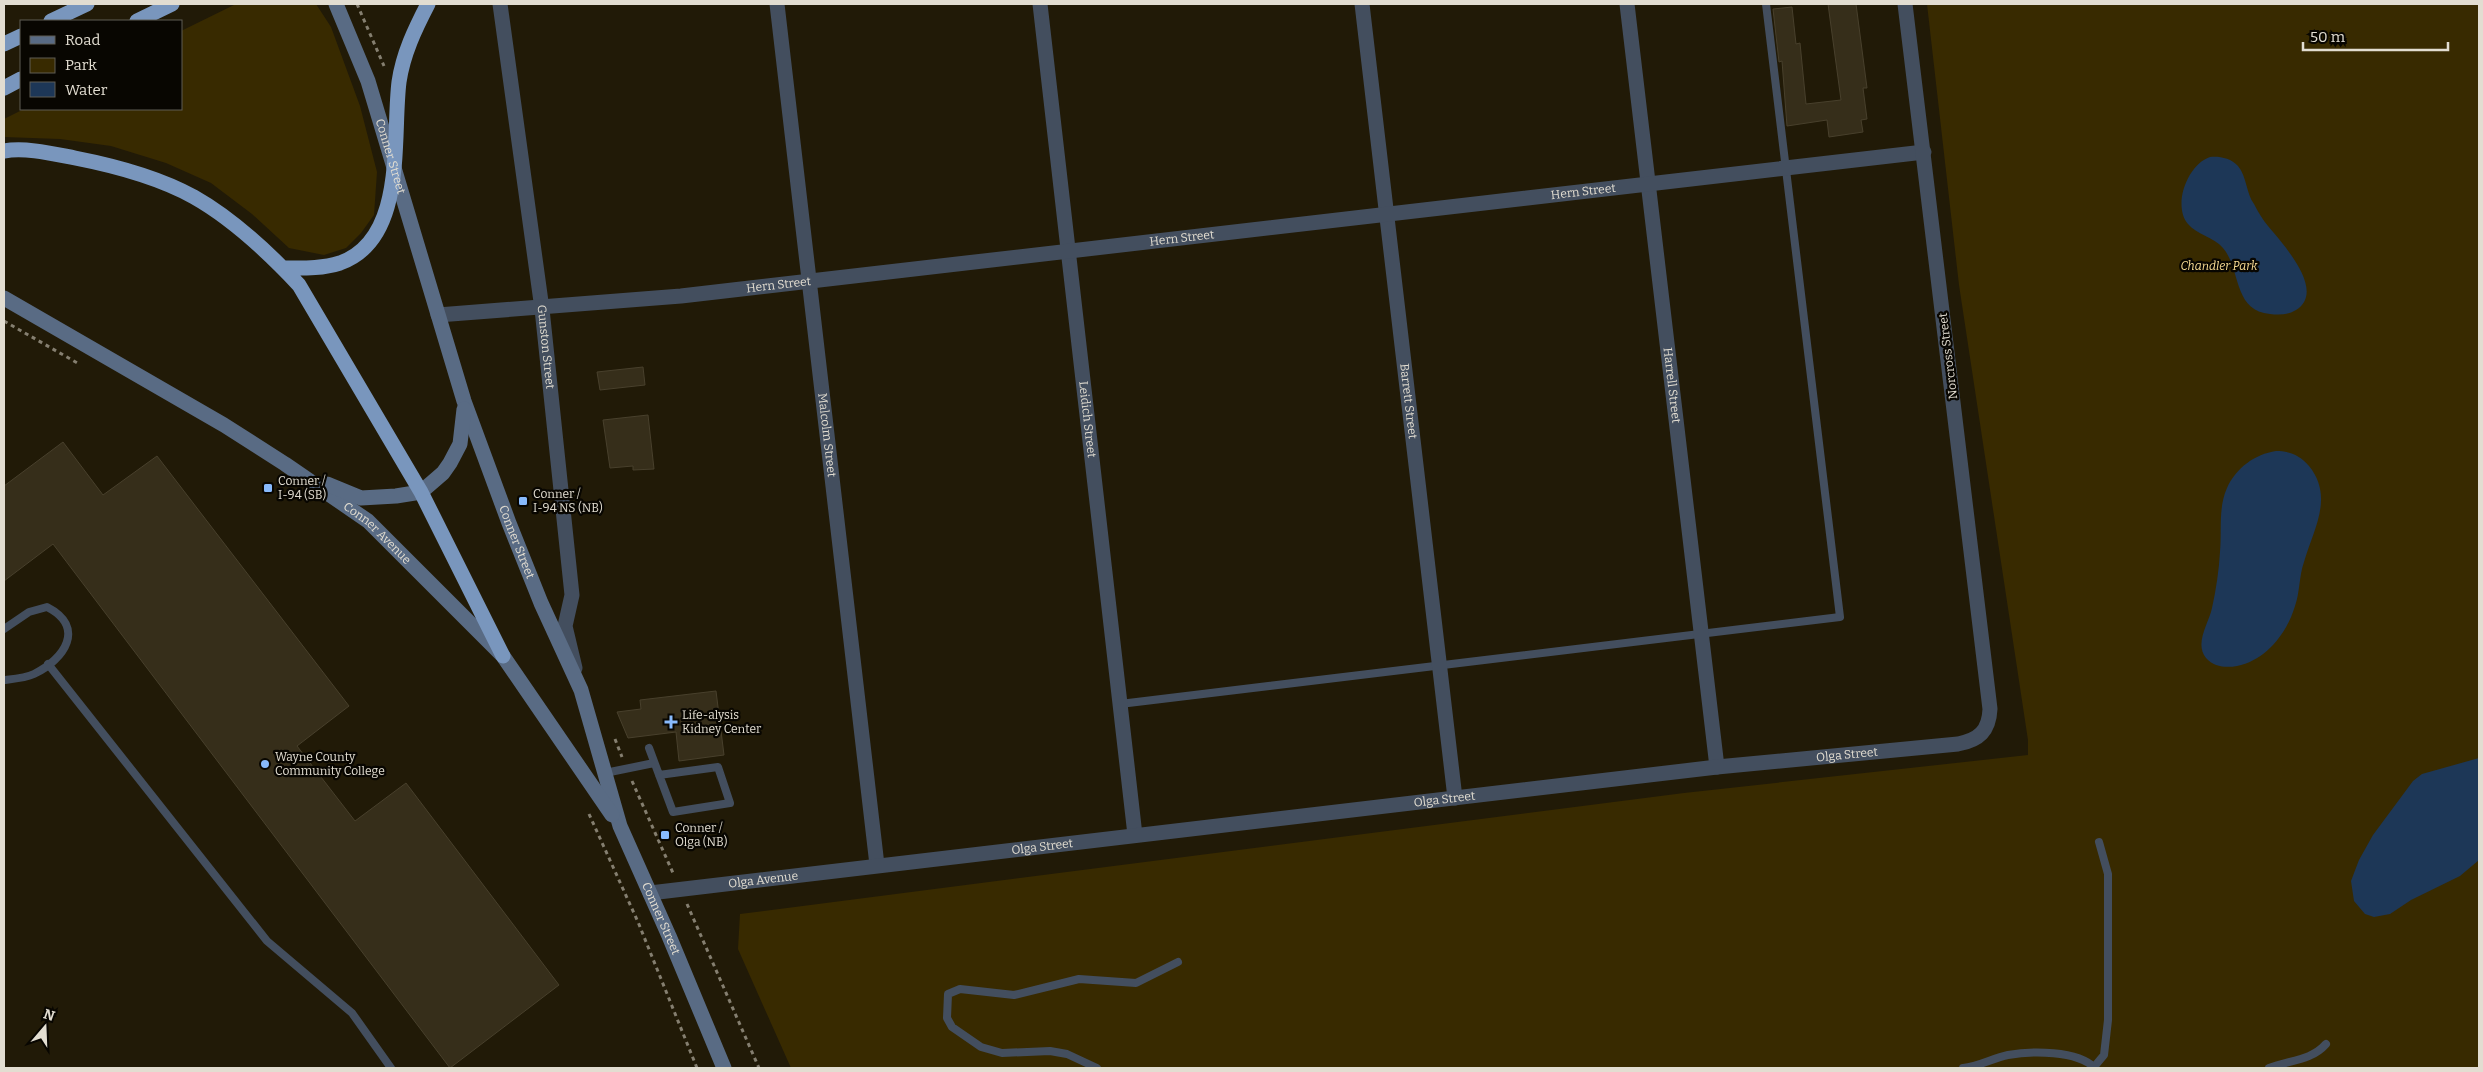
<svg xmlns="http://www.w3.org/2000/svg" width="2483" height="1072" font-family="Bitter,serif">
<rect width="100%" height="100%" fill="#211a07"/>
<path fill="#382a00" d="M236,4H316L331,27L360,106L377,172L374,215L361,233L346,248L324,255L289,248L252,214L211,183L166,163L111,146L60,139L4,137V119L24,109H181V31Z
M1927,4H2479V1068H791L738,949L740,914L1684,793L2028,755V740L1959,285Z"/>
<path fill="#1d3757" d="M2210,157C2219,156 2231,158 2238,166C2247,177 2246,193 2254,204C2258,212 2263,220 2268,226C2282,243 2327,291 2296,310C2288,315 2279,315 2270,314C2233,311 2241,269 2223,248C2214,237 2197,235 2188,224C2172,205 2188,164 2210,157Z
M2276,451C2289,451 2300,455 2309,466C2334,497 2314,528 2304,562C2299,576 2300,592 2295,606C2287,633 2266,660 2237,666C2226,668 2214,667 2206,658C2194,643 2209,623 2212,608C2216,590 2219,570 2220,552C2222,531 2218,508 2227,488C2236,468 2255,454 2276,451Z
M2479,758V860L2460,876L2411,900L2390,914L2374,917L2365,914L2354,901L2351,881L2359,860L2373,835L2413,781L2422,774Z"/>
<path fill="#362e1a" stroke="#48402c" d="M1828,4H1856L1867,88H1863L1867,119L1861,120L1863,132L1829,137L1827,120L1787,126L1782,61L1779,62L1773,9L1792,7L1796,44L1800,43L1806,104L1841,100Z
M643,367L645,385L600,390L597,372Z
M648,415L654,469L633,470V466L610,468L603,420Z
M63,442L103,495L157,456L349,706L297,746L355,821L406,783L559,985L450,1068L53,544L4,581V486Z
M716,691L724,755L679,761L676,732L628,738L617,712L641,709L640,700Z"/>
<g fill="none" stroke-linecap="round" stroke-linejoin="round">
<path stroke="#857f70" stroke-width="3" stroke-dasharray="4 4" stroke-linecap="butt" d="M357,4L384,66
M4,321L79,364
M615,739L622,757
M632,781L673,873
M589,814L638,922L697,1068
M687,904L759,1068"/>
<path stroke="#434e5e" stroke-width="8" d="M4,629L29,612L47,607C86,627 65,659 34,674C26,678 13,679 4,680
M48,664L267,941L352,1013L391,1068
M1120,704L1840,617L1766,4
M649,748L673,812L730,803L718,767L659,775
M605,773L654,763
M2094,1067L2104,1055L2108,1020V874L2099,842
M1097,1068L1067,1054L1050,1051L1002,1053L981,1047L952,1027L947,1018L948,994L960,989L1014,995L1079,979L1136,983L1178,962
M1963,1068C1978,1067 1993,1058 2008,1055C2031,1051 2077,1050 2095,1068
M2269,1068C2289,1060 2311,1061 2326,1044"/>
<g stroke="#434e5e" stroke-width="15">
<path id="s1" d="M500,4L542,309L572,595L565,626L575,668"/>
<path id="s2" d="M777,4L877,865"/>
<path id="s3" d="M1040,4L1135,835"/>
<path id="s4" d="M1362,4L1455,798"/>
<path id="s5" d="M1627,4L1717,767"/>
<path id="s6" d="M438,315L681,296L1924,152"/>
<path id="s7" d="M650,893L1717,767L1958,744C1979,740 1989,731 1990,709L1905,4"/>
</g>
<g stroke="#596b84" stroke-width="15">
<path id="s8" d="M336,4L368,81L464,401L509,523L541,603L581,690L620,826L669,936L724,1068"/>
<path id="s9" d="M4,298L224,425L285,464L368,521L503,656L612,815"/>
<path d="M327,484L361,498L396,496L421,492L443,473L450,463L460,444L464,409"/>
</g>
<path stroke="#7996bd" stroke-width="15" d="M51,21L87,4
M137,21L172,4
M4,44L21,36
M4,88L21,79
M4,151C26,147 54,154 75,158C116,166 158,177 194,197C233,219 269,253 299,285L421,492L503,656
M283,268C302,268 321,269 340,263C407,239 392,138 399,82C403,54 415,29 428,4"/>
</g>
<g fill="#88bafc" stroke="#080601" stroke-width="2">
<rect x="263" y="483" width="10" height="10" rx="2.5"/>
<rect x="518" y="496" width="10" height="10" rx="2.5"/>
<path d="M668.5 714.5h5v5h5v5h-5v5h-5v-5h-5v-5h5z"/>
<circle cx="265" cy="764" r="5"/>
<rect x="660" y="830" width="10" height="10" rx="2.5"/>
</g>
<g text-anchor="middle" stroke-width="4.5" stroke-linejoin="round" paint-order="stroke">
<g font-size="12" fill="#e2ddd1" stroke="#080601">
<text dy="4" stroke="none"><textPath href="#s8" startOffset="162">Conner Street</textPath></text>
<text dy="4" stroke="none"><textPath href="#s6" startOffset="1152">Hern Street</textPath></text>
<text dy="4" stroke="none"><textPath href="#s6" startOffset="748">Hern Street</textPath></text>
<text dy="4" stroke="none"><textPath href="#s6" startOffset="342">Hern Street</textPath></text>
<text dy="4" stroke="none"><textPath href="#s1" startOffset="346">Gunston Street</textPath></text>
<text transform="translate(1948 356) rotate(-97)" y="4">Norcross Street</text>
<text dy="4" stroke="none"><textPath href="#s5" startOffset="384">Harrell Street</textPath></text>
<text dy="4" stroke="none"><textPath href="#s4" startOffset="400">Barrett Street</textPath></text>
<text dy="4" stroke="none"><textPath href="#s3" startOffset="418">Leidich Street</textPath></text>
<text dy="4" stroke="none"><textPath href="#s2" startOffset="434">Malcolm Street</textPath></text>
<text dy="4" stroke="none"><textPath href="#s9" startOffset="442">Conner Avenue</textPath></text>
<text dy="4" stroke="none"><textPath href="#s8" startOffset="568">Conner Street</textPath></text>
<text dy="4" stroke="none"><textPath href="#s7" startOffset="1205">Olga Street</textPath></text>
<text dy="4" stroke="none"><textPath href="#s7" startOffset="800">Olga Street</textPath></text>
<text dy="4" stroke="none"><textPath href="#s7" startOffset="395">Olga Street</textPath></text>
<text dy="4" stroke="none"><textPath href="#s7" startOffset="114">Olga Avenue</textPath></text>
<text dy="4" stroke="none"><textPath href="#s8" startOffset="972">Conner Street</textPath></text>
</g>
<g font-size="12" font-style="italic" fill="#f9dd94" stroke="#080601">
<text x="2219" y="270">Chandler Park</text>
</g>
<g font-size="12" fill="#e2ddd1" stroke="#080601" text-anchor="start">
<text x="278" y="485">Conner /<tspan x="278" dy="14">I-94 (SB)</tspan></text>
<text x="533" y="498">Conner /<tspan x="533" dy="14">I-94 NS (NB)</tspan></text>
<text x="682" y="719">Life-alysis<tspan x="682" dy="14">Kidney Center</tspan></text>
<text x="275" y="761">Wayne County<tspan x="275" dy="14">Community College</tspan></text>
<text x="675" y="832">Conner /<tspan x="675" dy="14">Olga (NB)</tspan></text>
</g>
</g>
<rect width="2483" height="1072" fill="none" stroke="#e2ddd1" stroke-width="10"/>
<rect x="20" y="20" width="162" height="90" fill="#080601" stroke="#5f5c54"/>
<rect x="30" y="36" width="25" height="8" fill="#596b84" stroke="#5f5c54"/>
<text x="65" y="45" font-size="15" fill="#e2ddd1">Road</text>
<rect x="30" y="58" width="25" height="15" fill="#382a00" stroke="#5f5c54"/>
<text x="65" y="70" font-size="15" fill="#e2ddd1">Park</text>
<rect x="30" y="82" width="25" height="15" fill="#1d3757" stroke="#5f5c54"/>
<text x="65" y="95" font-size="15" fill="#e2ddd1">Water</text>
<g transform="translate(45 1027) rotate(19)" stroke="#080601" stroke-width="4" paint-order="stroke">
<path d="M0-4L9 19L0 12L-9 19Z" fill="#e2ddd1"/>
<text y="-8" font-size="14" font-weight="bold" text-anchor="middle" fill="#e2ddd1">N</text>
</g>
<path d="M2303 42v8h145v-8" fill="none" stroke="#e2ddd1" stroke-width="2.5"/>
<text x="2310" y="42" font-size="15" fill="#e2ddd1" stroke="#080601" stroke-width="4" paint-order="stroke">50 m</text>
</svg>
